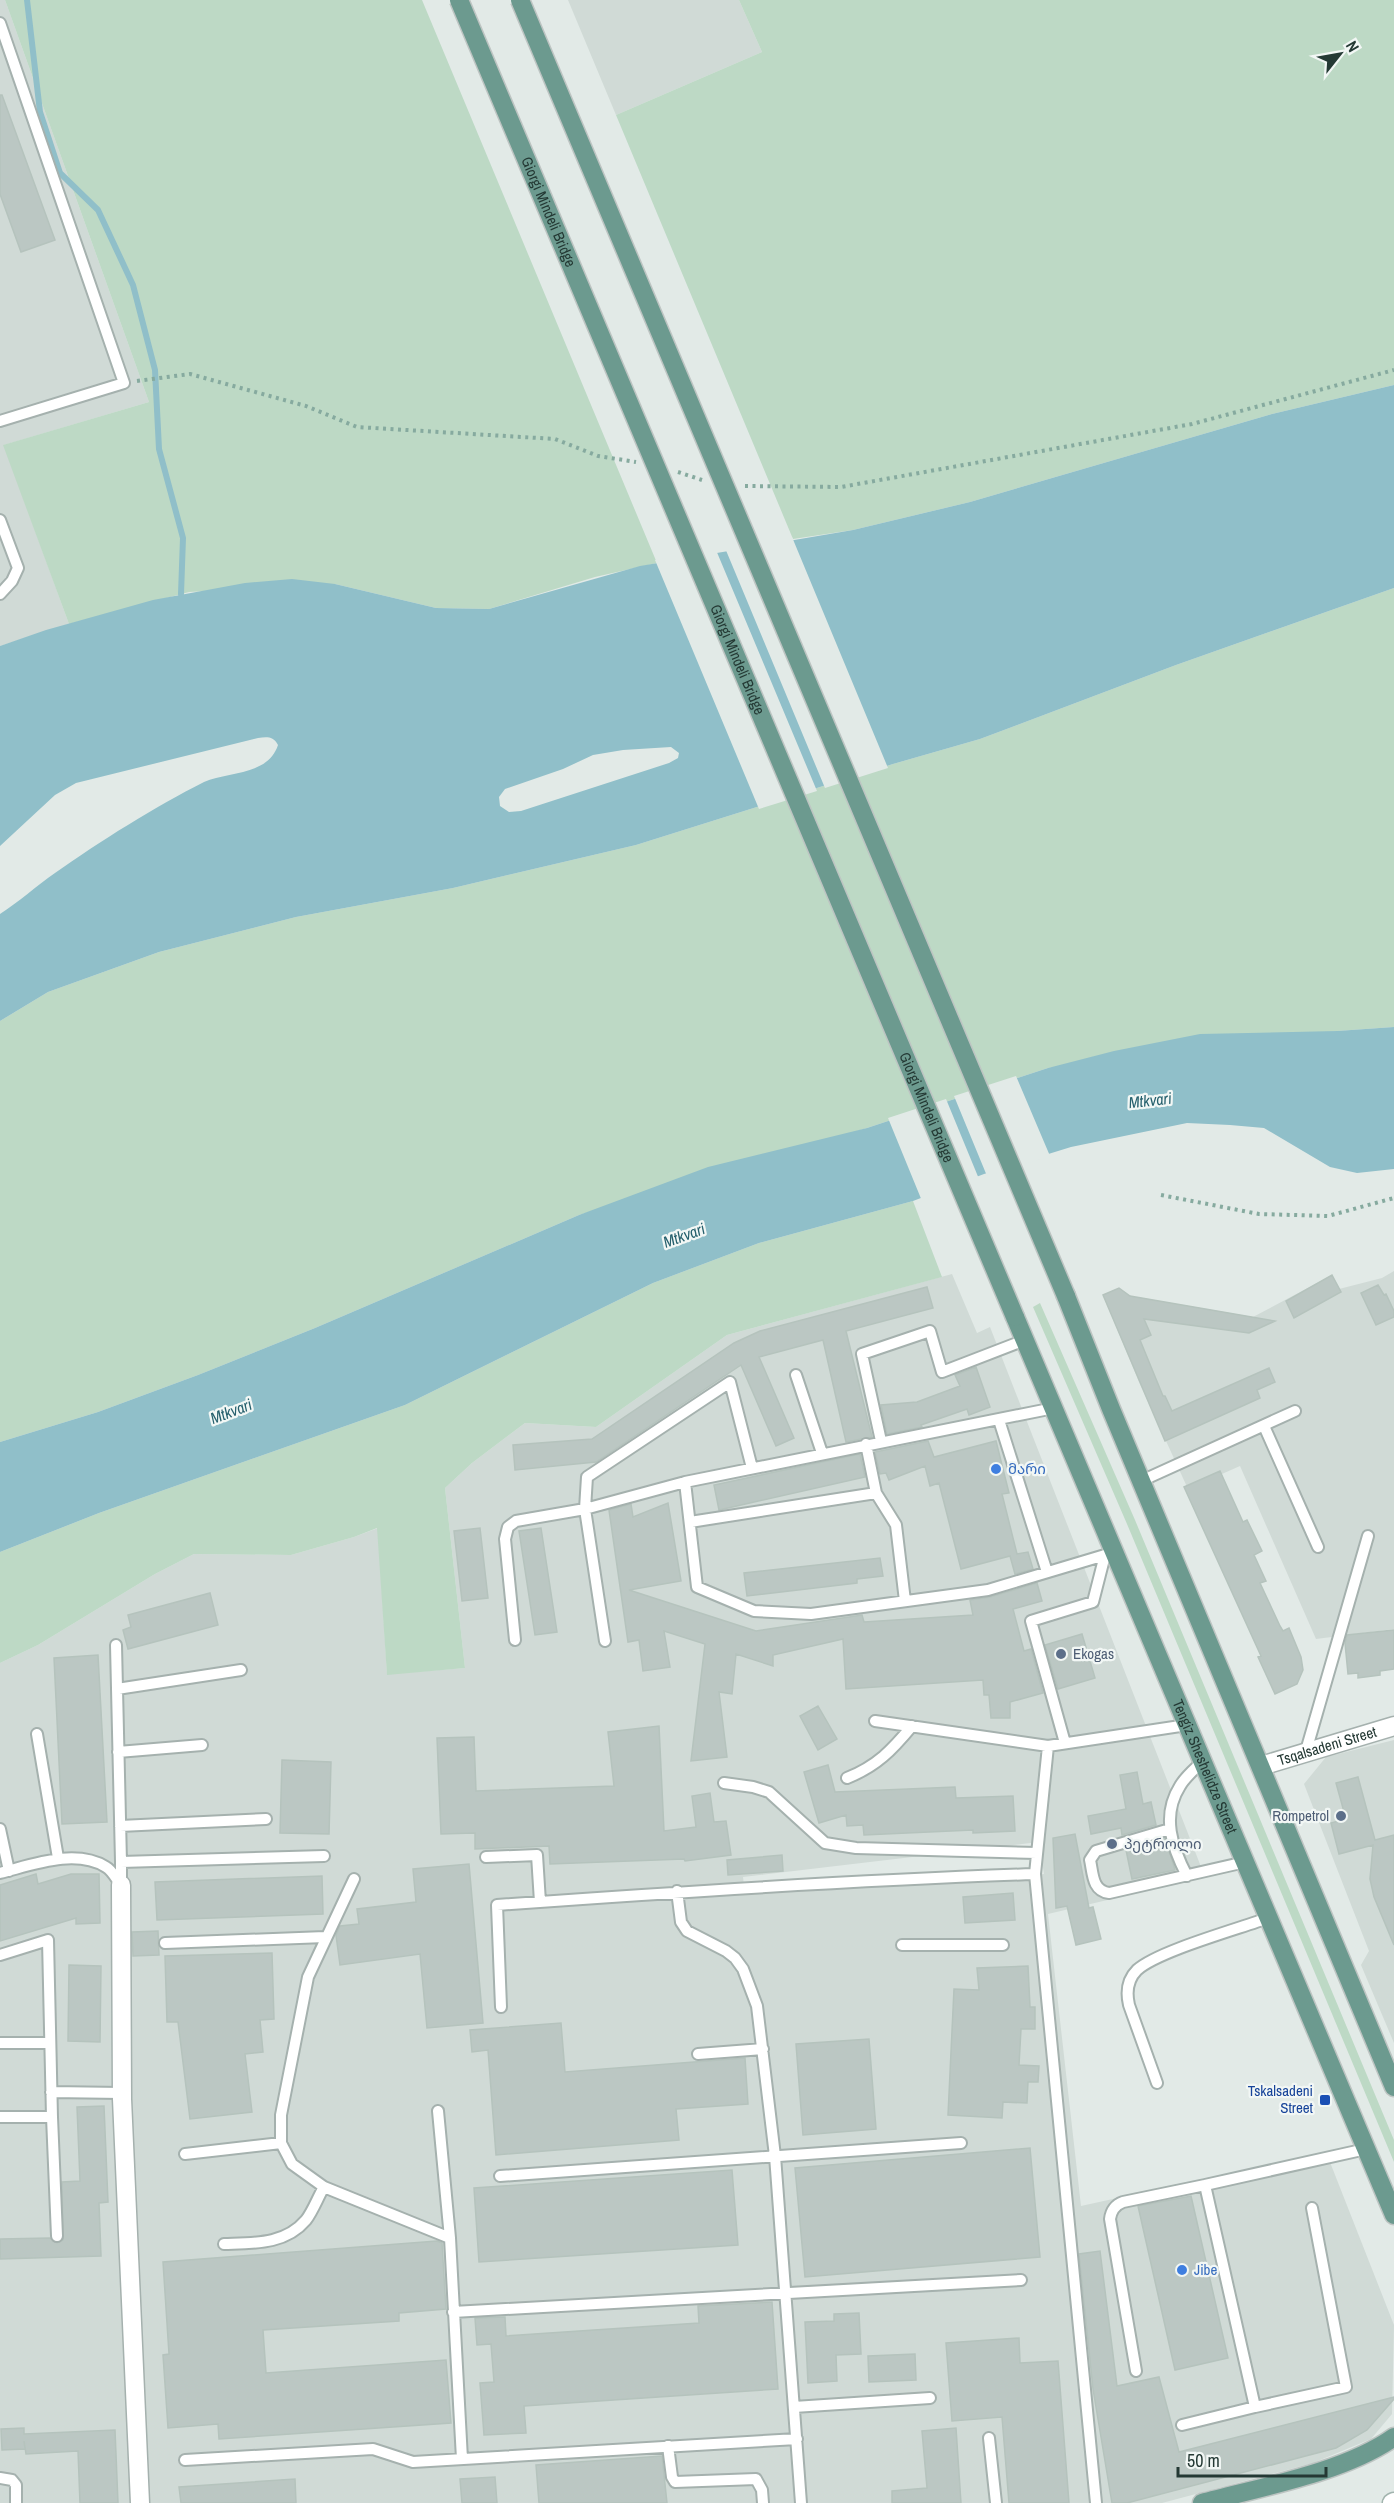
<svg xmlns="http://www.w3.org/2000/svg" width="1394" height="2503" font-family="'Archivo Narrow','Noto Sans Georgian',sans-serif">
<rect width="100%" height="100%" fill="#e2eae7"/>
<path fill="#d0dad6" fill-rule="evenodd" d="M0,0H5L149,402L4,445L69,624L0,646Z
M568,0H739L762,52L616,115Z
M1394,1271V1629L1316,1639L1240,1466L1188,1489L1139,1382L1103,1295L1119,1288L1136,1300L1137,1297L1253,1317L1332,1275L1339,1289L1382,1278Z
M952,1274L977,1333L990,1327L1205,1877L1048,1914L1081,2206L1326,2152L1394,2325L1392,2414L1371,2439L1313,2463L1162,2503H0V1663L38,1645L155,1574L194,1554L291,1555L354,1537L378,1528L387,1674L465,1668L445,1488L472,1463L525,1423L596,1427L727,1335ZM1039,1842L1044,1874L745,1894L743,1877Z
M1394,1740V2043L1361,1965L1369,1951L1304,1784L1326,1757Z"/>
<path fill="#bdd9c5" d="M5,0H422L657,563L595,577L489,609L436,608L335,584L189,592L69,624L3,445L149,402Z
M739,0H1394V385L1272,414L970,502L853,530L793,539L616,115L762,52Z
M1394,588V1027L1337,1031L1048,1068L867,1128L579,1215L315,1328L198,1375L98,1412L0,1442V1021L48,992L159,952L296,917L453,888L636,845L893,764L980,739L1176,665Z
M913,1201L942,1277L727,1335L596,1427L525,1423L472,1463L445,1488L465,1668L387,1675L377,1528L354,1537L291,1555L194,1554L155,1574L38,1645L0,1663V1552L99,1513L405,1405L653,1283L759,1243Z
M1040,1303L1135,1520L1394,2140V2162L1127,1524L1033,1307Z"/>
<path fill="#90bfc9" fill-rule="evenodd" d="M1394,385V588L1176,665L980,739L893,764L636,845L453,888L296,917L159,952L48,992L0,1021V914C19,902 36,886 55,873C99,842 156,806 204,782C228,771 268,776 278,745C273,736 267,737 258,738L76,783L55,795L0,846V646L46,630L153,600L245,583L292,579L335,584L436,608L489,609L640,566L853,530L970,502L1272,414ZM671,747L679,753L678,758L669,763L521,811L509,812L500,806L499,797L505,789L563,769L593,755L623,750Z
M1394,1027V1169L1357,1173L1330,1167L1264,1128L1230,1125L1187,1123L1071,1147L984,1174L913,1201L759,1243L653,1283L405,1405L99,1513L0,1552V1442L98,1412L198,1375L315,1328L579,1215L708,1167L867,1128L1048,1068L1114,1051L1200,1034L1337,1031Z"/>
<path fill="#e2eae7" d="M792,537L888,768L825,788L725,548Z
M716,550L817,791L759,809L655,560Z
M1016,1076L1050,1156L987,1176L954,1096Z
M946,1099L979,1179L922,1201L888,1118Z"/>
<g fill="none" stroke-linecap="round" stroke-linejoin="round">
<path stroke="#90bfc9" stroke-width="6" d="M27,0L40,112L60,173L98,210L133,285L155,370L159,449L183,538L181,594"/>
</g>
<path fill="#bbc7c3" stroke="#b5c3bd" stroke-width="1.5" d="M0,95H2L55,240L21,252L0,194Z
M1332,1275L1341,1292L1294,1318L1286,1301Z
M1378,1285L1384,1295L1386,1294L1394,1311V1317L1376,1325L1361,1293Z
M927,1287L933,1308L846,1331L872,1437L846,1442L823,1340L759,1357L794,1438L776,1446L741,1365L596,1462L515,1470L513,1445L592,1439L734,1343L760,1331Z
M1119,1288L1130,1296L1275,1321L1249,1333L1144,1319L1151,1335L1140,1340L1163,1396H1165L1172,1411L1269,1368L1275,1382L1257,1390L1260,1398L1165,1441L1103,1295Z
M976,1367L990,1407L969,1415L967,1409L921,1425L922,1427L887,1434L881,1405L917,1402L960,1386L955,1375Z
M928,1441L934,1457L996,1441L1009,1493L1002,1494L1017,1554L1028,1552L1033,1569L1015,1574L1010,1556L961,1569L939,1483L930,1486L925,1466L889,1480L886,1473L880,1474L875,1452Z
M860,1454L865,1477L719,1510L714,1485Z
M1220,1471L1243,1522L1247,1520L1262,1551L1254,1555L1266,1581L1260,1583L1280,1626L1283,1631L1289,1628L1301,1657L1303,1670L1297,1684L1275,1694L1258,1657L1261,1656L1184,1487Z
M668,1503L681,1581L629,1590L756,1631L862,1615L864,1622L973,1615L970,1600L990,1597L1037,1583L1042,1601L1013,1609L1024,1651L1031,1649L1043,1693L1010,1702V1718H991L989,1695H984L983,1680L846,1689L843,1639L773,1655V1666L736,1654L732,1694L719,1692L727,1757L691,1761L705,1644L664,1631L670,1667L643,1671L639,1640L628,1642L609,1510L631,1504L633,1517Z
M480,1528L488,1598L462,1601L454,1531Z
M541,1528L557,1632L535,1635L519,1531Z
M880,1558L883,1576L857,1579V1583L747,1596L744,1573Z
M210,1593L218,1625L128,1649L123,1630L131,1627L128,1615Z
M1394,1630V1669L1380,1671V1675L1358,1678V1673L1348,1674L1345,1643L1347,1635Z
M1082,1634L1095,1678L1058,1689L1045,1645Z
M98,1655L107,1822L62,1824L54,1658Z
M818,1706L837,1739L818,1750L800,1716Z
M659,1726L664,1831L696,1827L692,1796L710,1793L714,1822L726,1821L731,1855L685,1861L684,1859L550,1864L549,1846L475,1849V1833L441,1834L437,1738L474,1737L476,1791L614,1786L608,1732Z
M282,1760L331,1762L329,1834L280,1833Z
M828,1765L835,1792L955,1787L956,1798L1013,1796L1015,1831L973,1833V1830L864,1835L863,1825L847,1826L846,1815L819,1823L804,1772Z
M1137,1772L1143,1804L1151,1802L1156,1825L1122,1835L1121,1828L1091,1834L1088,1816L1126,1809L1120,1775Z
M1358,1777L1375,1840L1394,1835V1945L1374,1897L1370,1879L1373,1845L1339,1854L1331,1823L1346,1819L1336,1783Z
M1075,1834L1089,1908L1093,1907L1101,1939L1076,1945L1067,1906L1056,1908L1053,1838Z
M1165,1838L1175,1870L1132,1879L1126,1850Z
M782,1855L783,1871L728,1875L727,1860Z
M469,1864L483,2023L427,2028L420,1954L340,1965L336,1935L340,1926L359,1924L357,1909L416,1902L413,1869Z
M36,1874L38,1884L71,1874H99L100,1923L76,1924V1918L0,1941V1885Z
M322,1876L323,1914L157,1920L155,1882Z
M1013,1893L1015,1920L965,1923L963,1897Z
M158,1931L159,1955L133,1956L132,1932Z
M272,1953L274,2019L260,2020L263,2052L245,2054L252,2112L190,2119L178,2022H167L165,1956Z
M69,1965L101,1966L100,2042L68,2041Z
M1028,1966L1030,2007H1035V2029H1021L1019,2065L1039,2066L1038,2082H1028L1027,2103L1003,2102L1002,2118L948,2115L954,1989L979,1990L977,1968Z
M561,2023L565,2072L745,2058L748,2104L676,2109L679,2140L496,2155L488,2050L472,2052L470,2030Z
M869,2039L876,2129L803,2135L796,2044Z
M104,2106L108,2202L99,2203L101,2256L0,2259V2239L50,2238L57,2243L63,2240L62,2182L80,2181L77,2107Z
M1030,2148L1040,2257L805,2277L795,2168Z
M732,2170L738,2245L479,2262L474,2188Z
M1191,2196L1228,2358L1175,2370L1138,2206Z
M437,2241L442,2243L446,2309L399,2313V2321L263,2330L266,2373L446,2360L451,2423L219,2439L218,2424L168,2428L163,2355L169,2354L163,2262Z
M1100,2251L1117,2386L1159,2377L1179,2452L1394,2397V2399L1367,2430L1336,2448L1127,2503H1112L1093,2389L1079,2254Z
M772,2302L778,2389L524,2406L526,2433L484,2435L480,2383L494,2382L491,2344L477,2345L475,2318L505,2317L506,2336L699,2323L698,2306Z
M859,2313L861,2354L836,2355L837,2381L808,2383L805,2322L834,2321V2314Z
M1019,2338L1020,2363L1058,2361L1069,2503H1009L1002,2417L952,2421L946,2343Z
M915,2354L916,2380L869,2382L868,2356Z
M24,2428V2434L115,2430L118,2503H80L78,2451L26,2454L24,2441L25,2449L2,2450L1,2429Z
M956,2428L961,2503H892V2491L927,2488L922,2431Z
M662,2456L667,2503H539L536,2465Z
M495,2477L497,2503H462L460,2479Z
M295,2479L296,2503H181L179,2487Z"/>
<g fill="none" stroke-linecap="round" stroke-linejoin="round">
<g stroke="#a5b1ae" stroke-width="14">
<path id="lane" d="M0,23L124,383L0,421
M0,520L18,568L12,581L0,594
M796,1375L822,1453
M999,1420L1047,1572
M1264,1426L1318,1547
M881,1441L862,1354L930,1331L942,1372L1025,1340
M866,1444L876,1493L896,1525L905,1601
M1141,1481L1295,1411
M685,1482L697,1587L754,1611L811,1614L988,1590L1115,1552
M690,1522L876,1493
M515,1640L505,1539L508,1527L516,1521L585,1509L685,1482L1054,1408
M605,1641L585,1509L587,1477L730,1382L752,1468
M116,1645L121,1862
M117,1689L241,1670
M875,1721L1048,1746
M37,1734L58,1858
M1065,1743L1031,1621L1093,1602L1105,1555
M1306,1751L1368,1536
M118,1752L202,1745
M847,1778C877,1766 892,1750 912,1726
M724,1783L753,1787L769,1792L825,1843L856,1848L1037,1853
M120,1826L266,1819
M0,1829L9,1871
M1170,1829L1096,1851L1090,1860C1093,1873 1092,1891 1109,1893L1245,1862
M486,1857L537,1855L540,1902
M0,1873C32,1865 75,1848 106,1867C112,1870 117,1880 121,1885
M1187,1876C1172,1847 1161,1816 1180,1786C1185,1777 1195,1769 1203,1761
M354,1879L308,1977L281,2115V2143L292,2164L324,2187L450,2238
M121,1885V1862L324,1856
M677,1891L681,1922L687,1931L726,1951L735,1958L743,1969L757,2006L775,2156L801,2503
M165,1943L325,1937
M902,1945H1003
M0,1955L48,1940L52,2117H0
M501,2007L497,1905C676,1892 855,1880 1035,1874
M0,2043H50
M698,2054L763,2049
M1157,2083L1129,2005C1126,1992 1127,1980 1137,1970C1158,1951 1238,1929 1268,1918
M51,2092L122,2093
M438,2111L450,2238L462,2459
M52,2117L57,2236
M185,2154L281,2143
M500,2176L961,2143
M1312,2208L1346,2387L1255,2407L1205,2185L1366,2149
M224,2244C253,2243 285,2245 306,2220C313,2211 318,2197 324,2187
M453,2312L1021,2280
M1136,2371L1110,2219C1111,2211 1115,2205 1123,2202L1205,2185
M794,2407L930,2398
M1182,2425L1255,2407
M989,2438L996,2503
M668,2446L672,2477L675,2482L756,2479L762,2490L763,2503
M185,2460L373,2449L413,2462L797,2439
M0,2478L12,2480L16,2485V2503
M1096,2503L1035,1874L1048,1746L1187,1725"/>
</g>
<g stroke="#a5b1ae" stroke-width="21">
<g id="street">
<path id="s1" d="M1261,1766L1394,1726"/>
<path d="M121,1885L122,2099L140,2503"/>
</g>
</g>
<g stroke="#a2b4ae" stroke-width="21">
<path id="secondary" d="M1392,2503L1394,2502"/>
</g>
<g stroke="#bdc4c2" stroke-width="21">
<g id="primary">
<path d="M1066,1296L1111,1409L1394,2087"/>
<path id="s2" d="M1015,1317L1394,2215"/>
<path d="M1202,2503C1261,2487 1345,2472 1394,2437"/>
</g>
</g>
<path stroke="#86aa9f" stroke-width="4" stroke-dasharray="3 4.5" stroke-linecap="butt" d="M137,381L190,374L306,406L357,427L555,439L598,456L636,462
M678,472L702,480
M745,486L841,487L1192,424L1394,370
M1161,1195L1259,1214L1328,1216L1394,1198"/>
<use href="#lane" stroke="#fff" stroke-width="10"/>
<use href="#street" stroke="#fff" stroke-width="18"/>
<use href="#secondary" stroke="#fff" stroke-width="18"/>
<use href="#primary" stroke="#6c9a8f" stroke-width="18"/>
<g stroke="#bdc4c2" stroke-width="21" stroke-linecap="butt">
<g id="primary-bridge">
<path id="s3" d="M459,0L1015,1317"/>
<path d="M520,0L1066,1296"/>
</g>
</g>
<use href="#primary-bridge" stroke="#6c9a8f" stroke-width="18"/>
</g>
<g fill="#3f7fe0" stroke="#f2f7f5" stroke-width="2">
<circle cx="996" cy="1469" r="6"/>
<circle cx="1182" cy="2270" r="6"/>
</g>
<g fill="#5c6f8a" stroke="#f2f7f5" stroke-width="2">
<circle cx="1061" cy="1654" r="6"/>
<circle cx="1341" cy="1816" r="6"/>
<circle cx="1112" cy="1844" r="6"/>
</g>
<rect fill="#1a4fb4" stroke="#f2f7f5" stroke-width="2" x="1319" y="2094" width="12" height="12" rx="3"/>
<g text-anchor="middle" stroke-width="4.5" stroke-linejoin="round" paint-order="stroke">
<g font-size="15" fill="#243934" stroke="#f2f7f5">
<text dy="5" stroke="none"><textPath href="#s3" startOffset="230">Giorgi Mindeli Bridge</textPath></text>
<text dy="5" stroke="none"><textPath href="#s3" startOffset="716">Giorgi Mindeli Bridge</textPath></text>
<text dy="5" stroke="none"><textPath href="#s3" startOffset="1202">Giorgi Mindeli Bridge</textPath></text>
<text dy="5" stroke="none"><textPath href="#s1" startOffset="69">Tsqalsadeni Street</textPath></text>
<text dy="5" stroke="none"><textPath href="#s2" startOffset="488">Tengiz Sheshelidze Street</textPath></text>
</g>
<g font-size="15" fill="#366cbe" stroke="#f2f7f5" text-anchor="start">
<text x="1008" y="1474">მარი</text>
<text x="1194" y="2275">Jibe</text>
</g>
<g font-size="15" fill="#4e5e75" stroke="#f2f7f5" text-anchor="start">
<text x="1073" y="1659">Ekogas</text>
<text x="1329" y="1821" text-anchor="end">Rompetrol</text>
<text x="1124" y="1849">პეტროლი</text>
</g>
<g font-size="15" fill="#164399" stroke="#f2f7f5" text-anchor="end">
<text x="1313" y="2096">Tskalsadeni<tspan x="1313" dy="17">Street</tspan></text>
</g>
<g font-size="16" font-style="italic" fill="#26606d" stroke="#f2f7f5">
<text transform="translate(1150 1100) rotate(-6)" y="6">Mtkvari</text>
<text transform="translate(684 1235) rotate(-20)" y="6">Mtkvari</text>
<text transform="translate(231 1411) rotate(-21)" y="6">Mtkvari</text>
</g>
</g>
<g transform="translate(1340 54) rotate(59)" stroke="#f2f7f5" stroke-width="4.5" paint-order="stroke">
<path d="M0-4.5L10 22L0 15L-10 22Z" fill="#243934"/>
<text y="-9" font-size="16" font-weight="bold" text-anchor="middle" fill="#243934">N</text>
</g>
<path d="M1178 2467v9h148v-9" fill="none" stroke="#243934" stroke-width="3"/>
<text x="1187" y="2467" font-size="18" fill="#243934" stroke="#f2f7f5" stroke-width="4.5" paint-order="stroke">50 m</text>
</svg>
